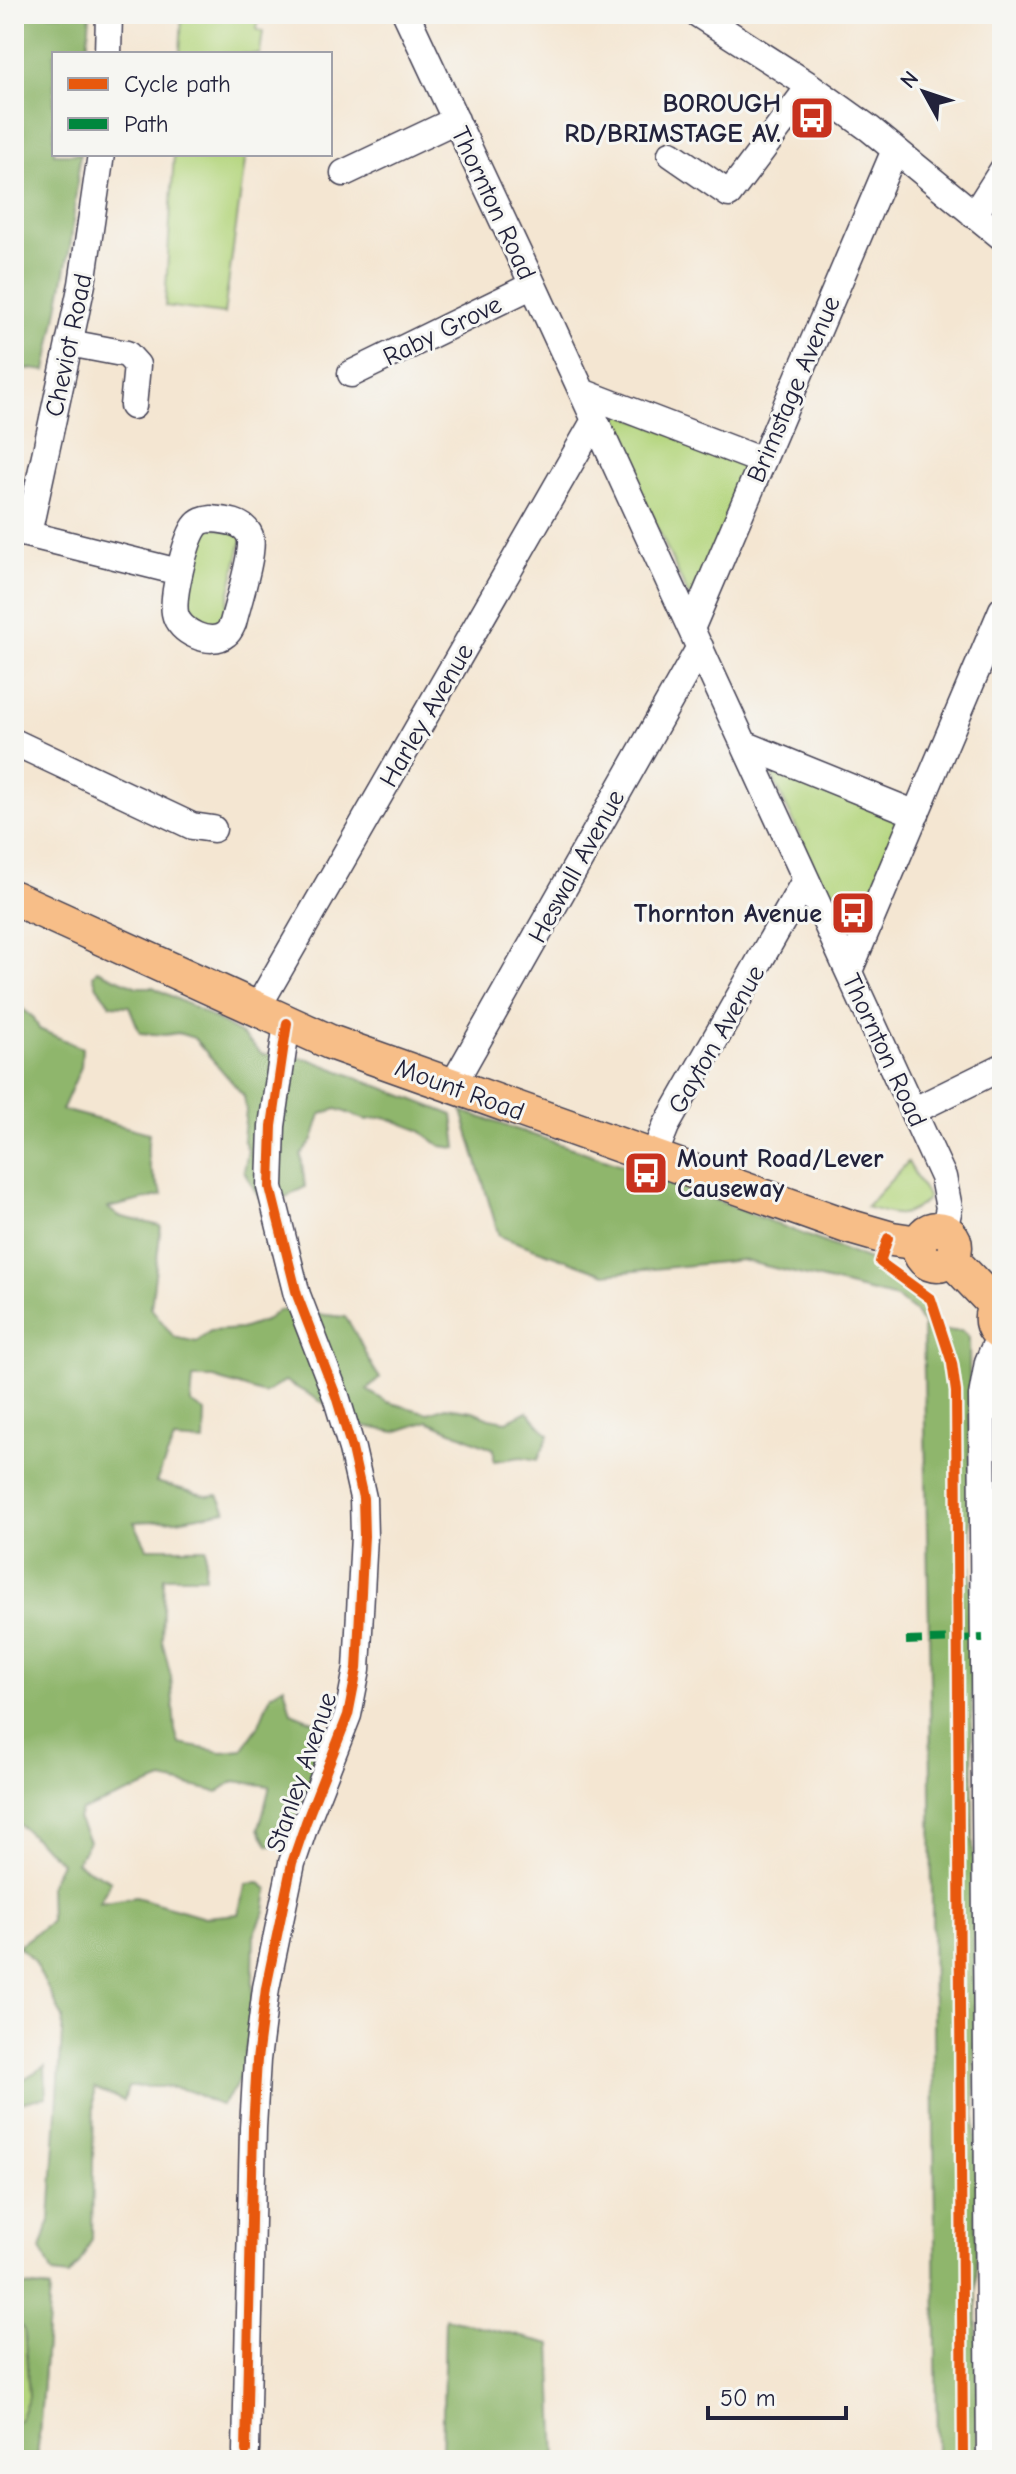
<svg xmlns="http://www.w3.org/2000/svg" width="1016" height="2474" font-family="'Comic Neue',sans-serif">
<rect width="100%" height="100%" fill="#f6f6f2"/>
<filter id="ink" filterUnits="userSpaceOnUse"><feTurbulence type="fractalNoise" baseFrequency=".0125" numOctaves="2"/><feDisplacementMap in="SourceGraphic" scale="16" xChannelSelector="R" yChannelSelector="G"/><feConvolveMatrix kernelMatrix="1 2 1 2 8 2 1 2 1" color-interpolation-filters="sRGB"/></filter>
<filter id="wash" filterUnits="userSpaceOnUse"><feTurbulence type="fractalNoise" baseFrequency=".006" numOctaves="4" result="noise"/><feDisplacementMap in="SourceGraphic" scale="32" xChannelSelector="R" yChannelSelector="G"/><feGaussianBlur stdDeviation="1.8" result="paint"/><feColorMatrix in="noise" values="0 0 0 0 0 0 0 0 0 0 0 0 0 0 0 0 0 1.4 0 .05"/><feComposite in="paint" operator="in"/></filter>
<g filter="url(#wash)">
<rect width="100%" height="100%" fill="#f4e6d2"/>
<path fill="#b4d57d" stroke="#6b7c5c" stroke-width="2" d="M182,14H259L257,30L263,31L260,54H180Z
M174,154H246L224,314L165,306Z
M610,409L753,467L696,596L688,595L606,415Z
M211,526L243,535L221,631L183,620L196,546Z
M768,767L907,819L855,932L844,931Z
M908,1162L928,1198C907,1221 894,1215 866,1207Z
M14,2285L50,2289L37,2460H14Z"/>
<path fill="#8fb66c" stroke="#586c54" stroke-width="2" d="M14,14H90L87,54H54V154H80L71,241L46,371L14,367Z
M97,970L137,987H153L197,1009L241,1034L262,1054L309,1059L453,1115L457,1148L441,1146L419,1130L385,1117L366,1120L337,1109L321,1114L313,1140L301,1155L305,1187L286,1197L259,1198L244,1171L248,1150L243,1139L246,1111L244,1096L194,1038L178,1033L165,1035L140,1033L129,1006L111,1005L97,987L93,975Z
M14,1002L34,1018L39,1029L82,1048L81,1067L62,1110L149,1133C145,1163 149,1168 163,1195L108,1208L118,1216L161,1226L151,1308L174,1337L197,1342L210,1331L241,1329L265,1321L278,1310L345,1317C360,1336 365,1359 380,1378L367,1390L387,1402L428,1413L446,1407L473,1411L489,1418L507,1421L527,1411L549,1435L538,1460L521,1457L494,1461V1449L428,1421L395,1432L364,1426L285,1381L264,1394L214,1378H193L191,1403L205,1412L204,1442L174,1440L156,1482L207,1496L218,1495L226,1511L177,1520L134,1522L147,1548H206L205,1577H164L162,1640L171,1677L175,1730L179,1744L222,1752L242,1750L258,1727L271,1694L284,1686L291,1712L318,1723L315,1778L280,1847L268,1845L259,1829L270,1786L234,1781L218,1792L163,1780L81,1811L78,1819L89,1841L76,1863L111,1881L99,1903L136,1897L205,1917L238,1914L246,1884L260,1883L268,1889L265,1911L254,1935L252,2010L244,2063L237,2085L221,2105C209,2102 203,2097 192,2092C173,2085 148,2087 128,2087L124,2101L94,2088L92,2239L79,2264L69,2276L53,2274L41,2249L50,2220L63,2018L33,1960L18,1946L50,1922L49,1886L61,1862L14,1820Z
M462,1111L646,1173L872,1261L925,1302L934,1331H963L969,1338L978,2460H937L930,1683L923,1325L914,1311L897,1298L741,1260L605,1274L499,1236Z
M991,1416L1002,1417V2359Z
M45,2066L46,2097L14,2104V2085Z
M14,2285L50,2289L37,2460H14V2424L20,2419L29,2397L24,2330L14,2319Z
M445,2318L551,2344L556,2460H442Z"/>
</g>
<g filter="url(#ink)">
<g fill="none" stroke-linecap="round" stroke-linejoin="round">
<g stroke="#423f52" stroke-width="29">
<path id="minor" d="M406,14L526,270L943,1177L949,1208L944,1230
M698,14L810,86L870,129L1002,237
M108,54L109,14
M671,154L729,194L810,86
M344,173L456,120
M974,215L1002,171
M69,343L127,354L137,365L133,406
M351,374L533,285
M582,392L762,461
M211,519C224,520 244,521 250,536C255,550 237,606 233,623C231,627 230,631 226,634C211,647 178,632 175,613C172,596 185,542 195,527C199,521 204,520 211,519Z
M14,531L179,572
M28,534L82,284L101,154
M691,629L895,150
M14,742L192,826L213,829
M744,744L916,814
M849,971L1002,610
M256,1010L595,420
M452,1086L700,647
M913,1111L1002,1067
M653,1158L666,1126L806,879
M246,2451L253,2128L257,2060L266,1988L292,1863L306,1822L348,1715L357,1669L364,1536L363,1498L352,1449L336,1396L297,1295L270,1187L272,1126L287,1023
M990,2460L982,1396L988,1362L1000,1334"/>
</g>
<g stroke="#423f52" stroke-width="37">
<path id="major" d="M14,898L330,1042L847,1226L892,1239L919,1243
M919 1247a18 18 0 1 1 36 0a18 18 0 1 1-36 0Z
M951,1259L996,1306
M1002,1303L993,1311C990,1321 992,1329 1002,1335"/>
</g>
<use href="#minor" stroke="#fff" stroke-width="26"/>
<use href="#major" stroke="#f7be88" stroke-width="34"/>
<path stroke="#00873e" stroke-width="8" stroke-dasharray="16 8" stroke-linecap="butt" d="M906,1641L983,1638"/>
<g stroke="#f6f6f2" stroke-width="15">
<path id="cycleway" d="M888,1238L880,1262L931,1299L952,1363L956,1392L963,2460
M246,2451L253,2128L257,2060L266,1988L292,1863L306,1822L348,1715L357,1669L364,1536L363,1498L352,1449L336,1396L297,1295L270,1187L272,1126L287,1023"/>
</g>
<use href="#cycleway" stroke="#e8590c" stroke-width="10"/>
</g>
</g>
<defs>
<g id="bus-square" transform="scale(2.3)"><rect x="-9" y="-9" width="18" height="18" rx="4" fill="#c8321e" stroke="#f6f6f2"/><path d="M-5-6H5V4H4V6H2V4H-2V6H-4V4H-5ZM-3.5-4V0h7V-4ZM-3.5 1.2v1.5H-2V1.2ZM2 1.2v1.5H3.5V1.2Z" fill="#fff"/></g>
</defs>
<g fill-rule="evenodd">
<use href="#bus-square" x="812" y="118"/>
<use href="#bus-square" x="853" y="913"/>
<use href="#bus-square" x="646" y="1173"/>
</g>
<g text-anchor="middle" stroke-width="6" stroke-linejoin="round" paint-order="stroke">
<g font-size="26" font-weight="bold" fill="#22223b" stroke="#f6f6f2" text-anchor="end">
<text x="781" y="112">BOROUGH<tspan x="781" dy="30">RD/BRIMSTAGE AV.</tspan></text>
<text x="822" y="922">Thornton Avenue</text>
<text x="677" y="1167" text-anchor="start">Mount Road/Lever<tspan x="677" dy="30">Causeway</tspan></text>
</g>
<g font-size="26" fill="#22223b" stroke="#f6f6f2">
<text transform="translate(494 203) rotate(65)" y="9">Thornton Road</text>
<text transform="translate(442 330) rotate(-26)" y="9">Raby Grove</text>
<text transform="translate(68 345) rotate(-78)" y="9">Cheviot Road</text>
<text transform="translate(793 389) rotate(-67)" y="9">Brimstage Avenue</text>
<text transform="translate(426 715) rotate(-60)" y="9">Harley Avenue</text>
<text transform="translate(576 866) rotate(-61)" y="9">Heswall Avenue</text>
<text transform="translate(716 1039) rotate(-60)" y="9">Gayton Avenue</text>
<text transform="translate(885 1050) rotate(65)" y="9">Thornton Road</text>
<text transform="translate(460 1089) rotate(20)" y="9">Mount Road</text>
<text transform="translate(301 1772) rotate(-71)" y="9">Stanley Avenue</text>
</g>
</g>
<rect width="1016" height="2474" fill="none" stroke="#f6f6f2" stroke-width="48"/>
<rect x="52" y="52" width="280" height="104" fill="#f6f6f2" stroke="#a1a1a9" stroke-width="2"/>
<rect x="68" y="78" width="40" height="12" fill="#e8590c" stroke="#a1a1a9" stroke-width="2"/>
<text x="124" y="92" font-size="24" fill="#22223b">Cycle path</text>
<rect x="68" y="118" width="40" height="12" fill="#00873e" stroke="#a1a1a9" stroke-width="2"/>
<text x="124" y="132" font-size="24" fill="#22223b">Path</text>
<g transform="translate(924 92) rotate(310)" stroke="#f6f6f2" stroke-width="6" paint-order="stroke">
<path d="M0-6L14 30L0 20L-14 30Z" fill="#22223b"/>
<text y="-12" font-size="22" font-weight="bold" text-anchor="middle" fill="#22223b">N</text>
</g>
<path d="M708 2406v12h138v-12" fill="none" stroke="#22223b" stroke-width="4"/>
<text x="720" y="2406" font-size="24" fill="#22223b" stroke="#f6f6f2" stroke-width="6" paint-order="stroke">50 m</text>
</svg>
